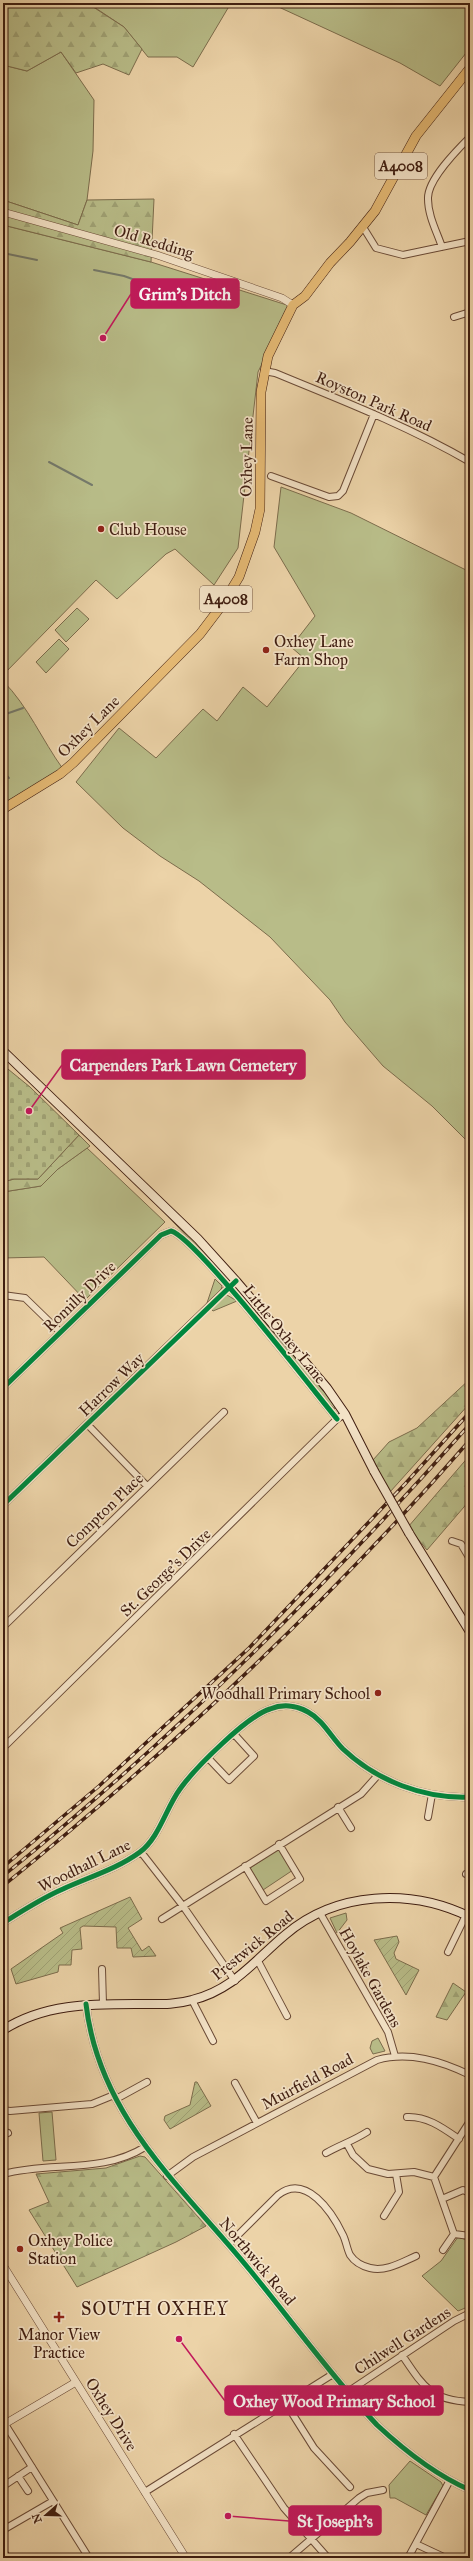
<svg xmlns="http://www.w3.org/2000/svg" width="473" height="2561" font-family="'IM FELL Great Primer',serif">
<defs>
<pattern id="forest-firs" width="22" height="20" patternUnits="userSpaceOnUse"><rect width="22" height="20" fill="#b8bc88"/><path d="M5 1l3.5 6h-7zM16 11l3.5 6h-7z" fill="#9fa174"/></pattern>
<pattern id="cemetery-stones" width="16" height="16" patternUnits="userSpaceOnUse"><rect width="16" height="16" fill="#b8bc88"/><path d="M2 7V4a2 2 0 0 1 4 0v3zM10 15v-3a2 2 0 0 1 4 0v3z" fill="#9fa174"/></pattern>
<pattern id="garden-furrows" width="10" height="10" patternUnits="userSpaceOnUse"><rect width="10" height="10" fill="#b8bc88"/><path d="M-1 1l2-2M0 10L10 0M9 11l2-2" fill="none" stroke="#9fa174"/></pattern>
</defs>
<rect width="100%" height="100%" fill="#ecd3a8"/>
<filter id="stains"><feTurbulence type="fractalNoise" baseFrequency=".005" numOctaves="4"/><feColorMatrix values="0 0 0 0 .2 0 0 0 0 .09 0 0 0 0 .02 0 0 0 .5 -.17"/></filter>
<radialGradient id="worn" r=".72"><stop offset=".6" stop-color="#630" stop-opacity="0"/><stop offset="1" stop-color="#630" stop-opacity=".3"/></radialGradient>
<path fill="#b8bc88" stroke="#7c6c4c" d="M88,3H231L193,67L177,57H148L124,27Z
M270,3H470V48L440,86L400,63Z
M61,52L94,100L93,151L87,200L78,225L6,201L3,198V65L27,71Z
M3,225L151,262L290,306L258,372L238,548L214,585L175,549L166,554L117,599L96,580L3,675Z
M281,487L351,513L470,572V1144L432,1106L383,1066L345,1022L330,1000L270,937L199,881L160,856L123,828L76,782L119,728L156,758L203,709L217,721L243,687L267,707L305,659L291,647L315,616L274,547Z
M77,608L89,619L66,642L55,630Z
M59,639L69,649L46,673L36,662Z
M3,681C28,706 42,740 63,769L3,804Z
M87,1148L165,1222L85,1300L44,1257L3,1258V1192L41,1186L58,1169Z
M161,1209L187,1232L226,1278Z
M215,1279L222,1286L221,1290L206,1306Z
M240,1290L335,1405V1409L327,1402L236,1291Z
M227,1295L237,1301L213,1311L211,1309Z
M280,1848L293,1870L263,1890L250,1868Z
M346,1913L347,1920L337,1933L330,1918Z
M378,2038L385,2051L373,2054L370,2048L372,2041Z
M52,2112L56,2160L43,2161L39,2113Z
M458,2237L470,2241V2306L458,2311L422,2276L441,2261Z
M410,2461L441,2482L443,2486L426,2515L395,2498H390L389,2485Z"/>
<path fill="url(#forest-firs)" stroke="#7c6c4c" d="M3,3H87L124,27L142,49L129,75L103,64L76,73L61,52L27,71L3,65Z
M3,198L6,201L78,225L87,200L154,199L151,262L3,225Z
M79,1135L90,1146L58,1169L41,1186L3,1192V1182L14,1179H38Z
M470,1379V1403L390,1492L373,1460L389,1442L417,1428Z
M470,1455V1500L427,1550L408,1527Z
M453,1983L466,1992L447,2020L436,2017Z
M140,2156L145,2157L206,2226L176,2242L77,2287L29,2210L49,2202L36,2174L106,2168Z"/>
<path fill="url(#cemetery-stones)" stroke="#7c6c4c" d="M3,1065L30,1087L79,1135L38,1179H14L3,1182Z"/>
<path fill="url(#garden-furrows)" stroke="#7c6c4c" d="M130,1897L142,1919L128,1928L142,1951L149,1946L156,1956L133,1957L131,1948H117L116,1927L83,1926L80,1928L82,1949L72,1950L71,1965H59L58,1972L16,1984L11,1969L63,1933L60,1928Z
M397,1936L399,1942L394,1953L396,1959L419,1970L406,1995L374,1940Z
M195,2082H197L211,2106L170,2129L164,2120L165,2116L190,2105Z"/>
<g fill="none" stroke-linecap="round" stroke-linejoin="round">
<path stroke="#757a6b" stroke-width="2" d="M3,253L37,260
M94,270L124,276L149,285
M202,299L226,306
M49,462L92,485
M3,715L23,708
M3,772L9,778"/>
<g stroke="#6a4a36" stroke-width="8">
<path id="minor" d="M363,227L376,248L403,255L470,241
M442,247C437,232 428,216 428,199C427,180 457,150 470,137
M454,317L470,312
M264,371L275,373C341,400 408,426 470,462
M271,476L329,497L338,496L343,491L374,414
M3,1295L25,1298L60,1332
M3,1388L161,1235L171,1231C195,1237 313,1390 337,1419
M87,1424L147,1486
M3,1505L232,1284
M452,1541L461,1544L470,1559
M3,1627L224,1412
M3,1748L337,1419L345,1414
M209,1759L229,1780L254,1756L234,1734
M338,1807L351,1828
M428,1817L432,1794
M141,1852L183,1906L235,1981
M245,1866L266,1901L300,1879L279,1844
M466,1874L470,1875
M320,1913L388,2032L395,2056
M162,1919L361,1794L378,1775
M3,1923C22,1911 42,1898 63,1889C89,1877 117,1869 140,1852C159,1838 166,1808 180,1789C195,1768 247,1716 270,1709C282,1704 296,1705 308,1712C323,1720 331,1737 343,1749C377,1781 424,1799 470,1797
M448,1952L466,1915
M258,1961L287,2016
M102,1969L103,2004
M192,2000L213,2041
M86,2004C99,2117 182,2187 249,2269C292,2321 331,2376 377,2425C405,2451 435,2475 470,2490
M235,2083L257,2123
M116,2099L147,2082
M3,2110L10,2111L92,2104L114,2095
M407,2117C427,2116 443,2128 459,2139
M3,2135L8,2133
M347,2144L353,2155L368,2169L388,2174L414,2172L434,2177L470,2121
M326,2153C340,2145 353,2141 367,2132
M3,2174C51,2161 102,2174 145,2147
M167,2176L193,2157L377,2060C409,2051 441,2061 470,2075
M434,2177L454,2234L443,2250
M442,2199L463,2190L470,2193
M384,2216L399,2192L396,2174
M454,2234L470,2236
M229,2244L278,2195C306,2173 332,2212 343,2235C346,2241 347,2249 350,2255C354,2261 362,2266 370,2268C386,2272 402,2262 416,2256
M402,2355C423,2386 430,2400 470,2402
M349,2391L454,2321L470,2313
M285,2402L314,2448L350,2487
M5,2424L89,2558
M234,2434L284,2508L328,2558
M18,2476L28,2491
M5,2485L32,2467
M145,2492L333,2374
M3,2530L53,2501
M416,2544L446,2558
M3,2551L8,2558
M289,2558L359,2498L367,2493L383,2490
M408,2558L450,2480"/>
</g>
<g stroke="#6a4a36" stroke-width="8">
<path id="tertiary" d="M3,212L157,255L282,298L293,305
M3,2265L186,2558
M3,2425L76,2382"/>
</g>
<g stroke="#3f1d10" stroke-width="10">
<path id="secondary" d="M3,1051L198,1239L236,1281L327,1388L345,1414L374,1471
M409,1533L470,1632
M3,2030C45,2003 93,2004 141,2004C158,2004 175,2005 192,2000C233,1990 254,1961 285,1935C336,1891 411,1888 470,1917"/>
</g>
<g stroke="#3f1d10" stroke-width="10">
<path id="primary" d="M3,809L60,774L73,763L200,634L222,605L239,577L255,532L260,509L261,392L268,356L293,305L305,296L330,263L350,242L375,211L416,136L470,68"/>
</g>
<use href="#minor" stroke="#f3e2c6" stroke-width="6"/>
<use href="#tertiary" stroke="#f3e2c6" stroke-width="7"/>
<use href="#secondary" stroke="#f3e2c6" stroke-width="8"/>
<use href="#primary" stroke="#e6ba74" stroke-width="9"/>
<g stroke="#3f1d10" stroke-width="3.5">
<path id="rail" d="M3,1867L99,1786L249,1648L405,1484L470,1412
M3,1876C172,1740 327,1586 470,1424
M3,1886C171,1750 328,1603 470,1440"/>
</g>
<use href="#rail" stroke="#f3e2c6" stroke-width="2" stroke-dasharray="6" stroke-linecap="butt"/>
<g stroke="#3f1d10" stroke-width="10" stroke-linecap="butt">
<path id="secondary-bridge" d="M374,1471L409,1533"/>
</g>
<use href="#secondary-bridge" stroke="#f3e2c6" stroke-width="8"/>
<g stroke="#f3e2c6" stroke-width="8">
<path id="cycleway" d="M3,1388L161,1235L171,1231C195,1237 313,1390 337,1419
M3,1505L236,1281
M3,1923C22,1911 42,1898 63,1889C89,1877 117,1869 140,1852C159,1838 166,1808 180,1789C195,1768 247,1716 270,1709C282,1704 296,1705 308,1712C323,1720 331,1737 343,1749C377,1781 424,1799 470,1797
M86,2004C99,2117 182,2187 249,2269C292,2321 331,2376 377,2425C405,2451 435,2475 470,2490"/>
</g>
<use href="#cycleway" stroke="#00873e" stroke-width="5"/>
</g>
<g fill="#8f2418" stroke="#f3e2c6" stroke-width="1.5">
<circle cx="101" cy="529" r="4"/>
<circle cx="266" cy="650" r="4"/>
<circle cx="378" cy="1693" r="4"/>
<circle cx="20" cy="2249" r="4"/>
<path d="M57 2311h4v4h4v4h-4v4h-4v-4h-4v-4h4z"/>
</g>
<g text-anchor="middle" stroke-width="3.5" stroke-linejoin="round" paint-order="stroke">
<g fill="#f3e2c6" stroke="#755847" stroke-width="1">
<rect x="375" y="153" width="52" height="26" rx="3"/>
<rect x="200" y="586" width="52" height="26" rx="3"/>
</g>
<g font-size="15" font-weight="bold" fill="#3f1d10">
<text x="401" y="171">A4008</text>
<text x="226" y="604">A4008</text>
</g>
<g font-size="16" fill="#3f1d10" stroke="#f3e2c6">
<text transform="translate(154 241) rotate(17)" y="6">Old Redding</text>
<text transform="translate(374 401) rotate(24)" y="6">Royston Park Road</text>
<text transform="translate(246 457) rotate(-89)" y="6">Oxhey Lane</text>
<text transform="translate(88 726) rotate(-45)" y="6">Oxhey Lane</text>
<text transform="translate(79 1296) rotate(-44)" y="6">Romilly Drive</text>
<text transform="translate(285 1334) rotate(51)" y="6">Little Oxhey Lane</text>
<text transform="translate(111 1384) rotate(-44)" y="6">Harrow Way</text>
<text transform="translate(104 1510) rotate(-44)" y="6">Compton Place</text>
<text transform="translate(165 1572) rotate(-44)" y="6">St. George's Drive</text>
<text transform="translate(84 1865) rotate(-26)" y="6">Woodhall Lane</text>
<text transform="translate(252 1945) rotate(-39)" y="6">Prestwick Road</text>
<text transform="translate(371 1977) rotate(61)" y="6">Hoylake Gardens</text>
<text transform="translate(307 2081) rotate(-28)" y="6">Muirfield Road</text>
<text transform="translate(258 2261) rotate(50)" y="6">Northwick Road</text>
<text transform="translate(402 2340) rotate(-33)" y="6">Chilwell Gardens</text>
<text transform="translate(112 2414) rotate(58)" y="6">Oxhey Drive</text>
</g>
<g font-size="16" fill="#3f1d10" stroke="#f3e2c6" text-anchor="start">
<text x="109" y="535">Club House</text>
<text x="274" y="647">Oxhey Lane<tspan x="274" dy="18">Farm Shop</tspan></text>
<text x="370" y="1699" text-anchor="end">Woodhall Primary School</text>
<text x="28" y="2246">Oxhey Police<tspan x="28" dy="18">Station</tspan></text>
<text x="59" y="2340" text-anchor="middle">Manor View<tspan x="59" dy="18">Practice</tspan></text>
</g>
<g font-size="18" letter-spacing="1" fill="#3f1d10" stroke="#f3e2c6">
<text x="155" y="2315">SOUTH OXHEY</text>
</g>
</g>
<path fill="none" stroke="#c2185b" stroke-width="1.5" d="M103 338L131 294M29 1111L62 1065M179 2339L225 2401M228 2516L289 2521"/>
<g fill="#c2185b" stroke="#f3e2c6" stroke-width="1.5">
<circle cx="103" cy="338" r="4"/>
<circle cx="29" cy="1111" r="4"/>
<circle cx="179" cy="2339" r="4"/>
<circle cx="228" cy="2516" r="4"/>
</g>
<g fill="#c2185b" stroke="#c2185b" stroke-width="1.5">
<rect x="131" y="279" width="108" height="29" rx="4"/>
<rect x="62" y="1050" width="243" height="29" rx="4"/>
<rect x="225" y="2386" width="218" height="29" rx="4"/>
<rect x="289" y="2506" width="92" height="29" rx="4"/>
</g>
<g font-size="17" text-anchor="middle" font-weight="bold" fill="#fff">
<text x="185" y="300">Grim's Ditch</text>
<text x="183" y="1071">Carpenders Park Lawn Cemetery</text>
<text x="334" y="2407">Oxhey Wood Primary School</text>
<text x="335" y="2527">St Joseph's</text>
</g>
<rect width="473" height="2561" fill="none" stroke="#ecd3a8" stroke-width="16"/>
<rect x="4" y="4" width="465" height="2553" fill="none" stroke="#3f1d10" stroke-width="2"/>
<rect x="8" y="8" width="457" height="2545" fill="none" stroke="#3f1d10"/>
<g transform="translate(46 2515) rotate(250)" stroke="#f3e2c6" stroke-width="3" paint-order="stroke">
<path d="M0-3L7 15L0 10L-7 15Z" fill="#3f1d10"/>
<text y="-6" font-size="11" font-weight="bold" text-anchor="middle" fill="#3f1d10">N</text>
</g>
<rect width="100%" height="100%" filter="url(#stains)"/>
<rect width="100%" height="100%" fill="url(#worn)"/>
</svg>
